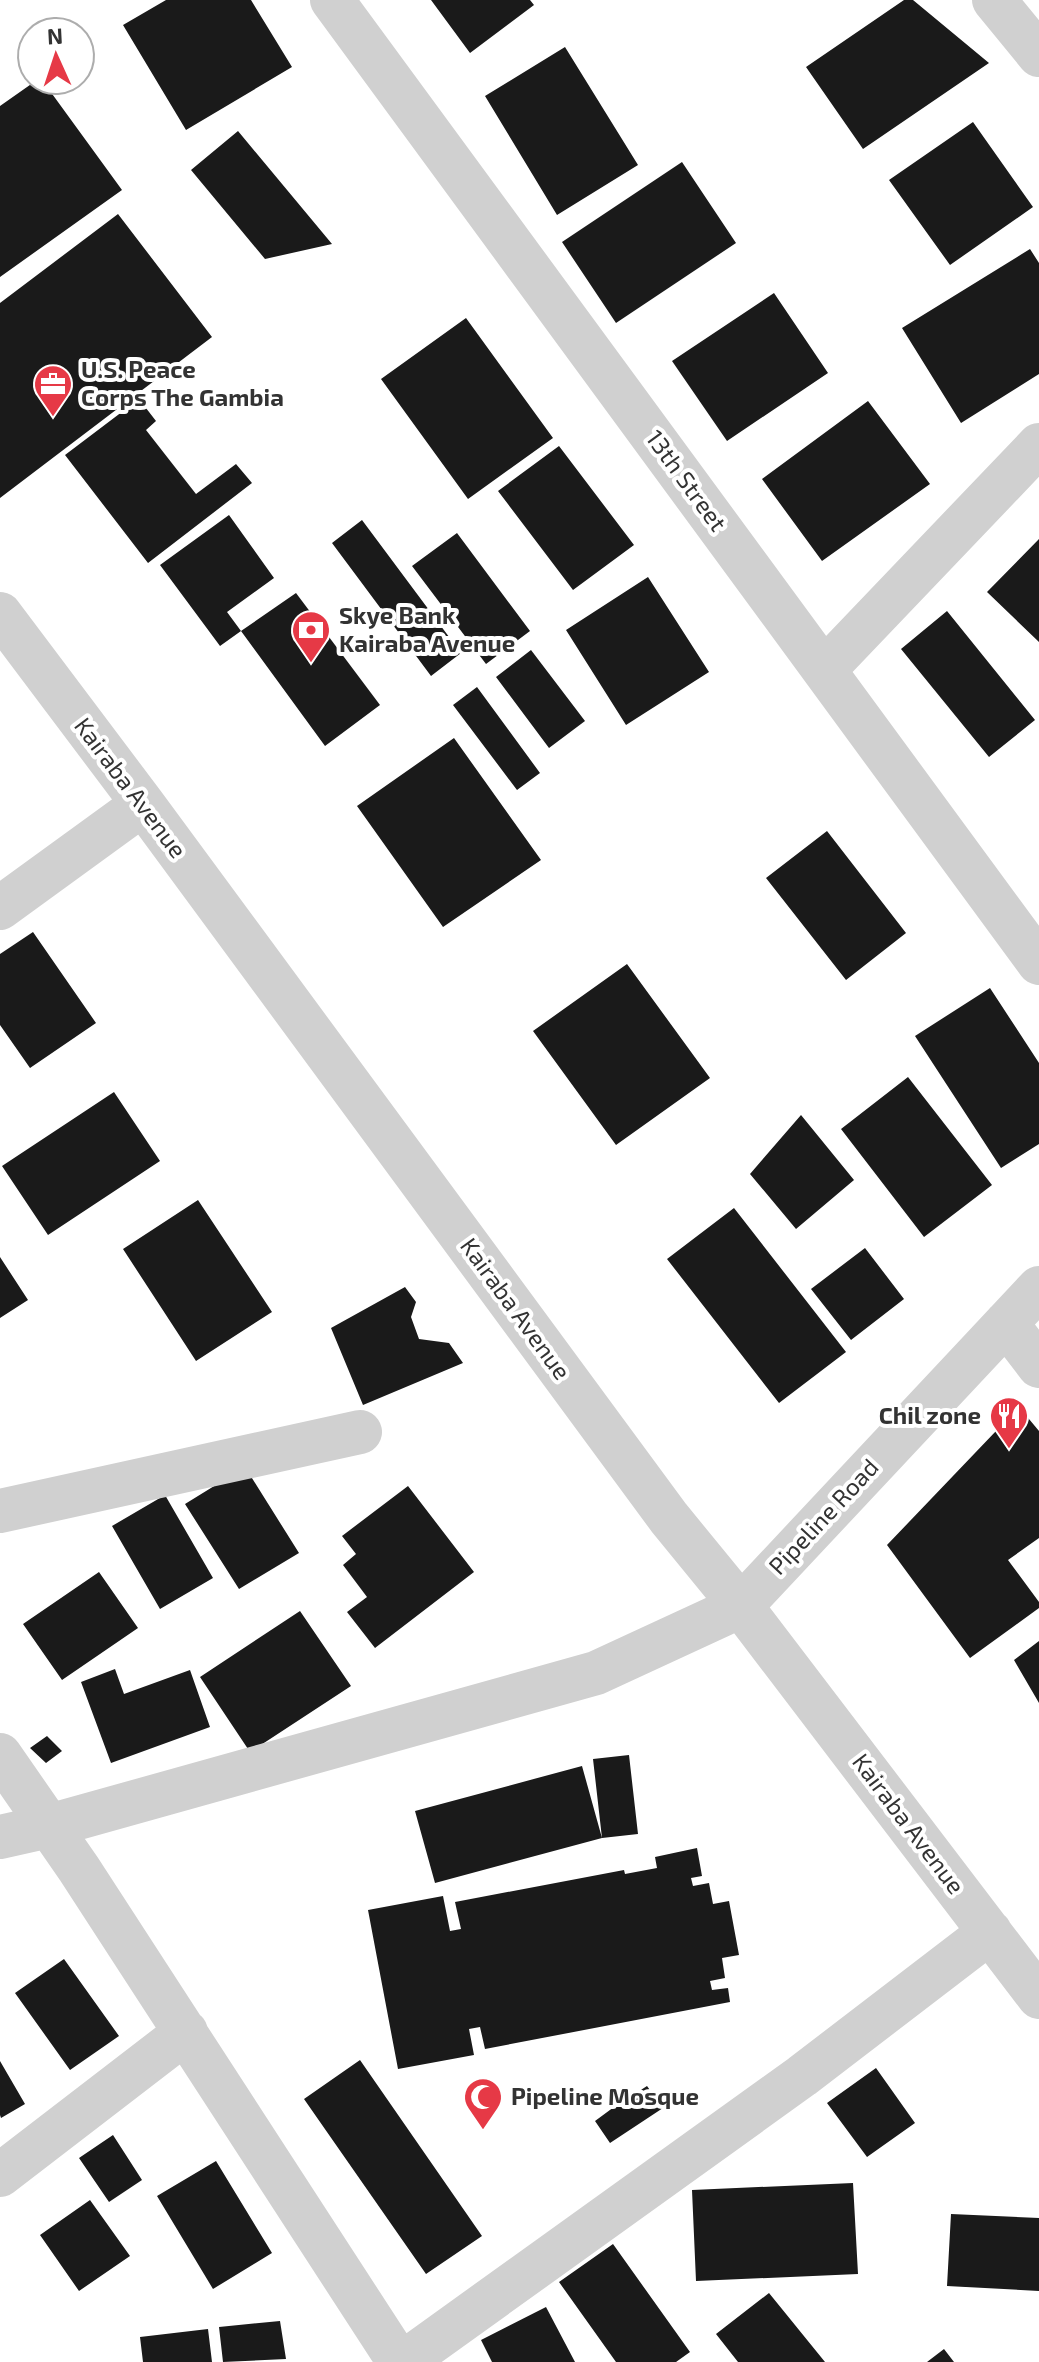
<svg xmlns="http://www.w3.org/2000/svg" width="1039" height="2362" font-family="'Exo 2',sans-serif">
<rect width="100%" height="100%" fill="#fff"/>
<path fill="#1a1a1a" d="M166,0H251L292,67L186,130L123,25Z
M431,0H530L534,5L470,53Z
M904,0H913L989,63L863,149L806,67Z
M565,47L638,165L557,215L485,96Z
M37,80H42L122,190L0,277V106Z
M973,122L1033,207L950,265L889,180Z
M238,131L332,244L265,259L191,170Z
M682,162L736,243L616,323L562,242Z
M118,214L212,337L0,498V303Z
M1030,249L1039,263V374L961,423L902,328Z
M774,293L828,373L727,441L672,361Z
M466,318L553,438L468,499L381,379Z
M139,399L156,421L146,430L196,494L236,464L252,483L148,563L65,455Z
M868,401L930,484L822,561L762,479Z
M559,446L634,545L573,590L498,491Z
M229,515L274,578L227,612L241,631L220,646L160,565Z
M362,520L461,653L431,676L332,543Z
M457,533L530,631L486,664L412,566Z
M1039,539V642L987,592Z
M648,577L709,672L626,725L566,630Z
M296,593L380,705L325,746L241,631Z
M947,611L1035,720L989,757L901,649Z
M531,650L585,721L549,748L496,677Z
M477,687L540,773L517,790L453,705Z
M454,738L541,860L443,927L357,806Z
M827,831L906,933L846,980L766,878Z
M33,932L96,1023L30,1068L0,1025V954Z
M627,964L710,1078L616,1145L533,1031Z
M990,988L1039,1063V1144L1001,1168L915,1036Z
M908,1077L992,1185L924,1237L841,1129Z
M114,1092L160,1161L48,1235L2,1166Z
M801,1115L854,1180L796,1229L750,1174Z
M198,1200L272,1312L196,1361L123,1249Z
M734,1208L846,1352L779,1403L667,1259Z
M865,1248L904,1299L851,1340L811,1289Z
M0,1257L28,1300L0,1318Z
M405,1287L416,1302L411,1317L419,1339L449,1343L463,1363L363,1405L331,1328Z
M1019,1407L1039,1431V1538L1008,1560L1039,1602V1608L970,1658L887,1545Z
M245,1467L299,1553L239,1589L185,1504Z
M408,1486L474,1572L375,1648L347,1612L367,1597L343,1565L356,1554L342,1536Z
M165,1495L213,1578L160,1609L112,1526Z
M99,1572L138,1628L62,1680L23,1624Z
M300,1611L351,1686L250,1752L200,1677Z
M1039,1641V1703L1014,1660Z
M115,1669L124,1694L190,1670L210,1727L111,1763L81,1682Z
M47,1736L62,1751L46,1763L30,1748Z
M629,1755L638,1834L602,1838L593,1759Z
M582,1766L602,1838L435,1883L415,1811Z
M697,1848L702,1876L691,1878L693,1886L709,1883L713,1904L729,1901L739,1955L722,1958L725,1978L710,1981L712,1990L728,1988L730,2002L485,2049L480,2027L469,2029L474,2055L398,2069L368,1910L443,1896L450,1931L461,1929L455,1902L624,1870L625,1874L657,1868L655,1857Z
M64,1959L119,2036L70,2070L15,1993Z
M360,2060L482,2236L426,2274L304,2099Z
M0,2061L25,2104L1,2118L0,2115Z
M876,2068L915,2123L867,2157L827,2103Z
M647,2086L663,2108L610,2143L595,2121L614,2107L612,2104L628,2094L630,2097Z
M113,2135L142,2180L109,2202L79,2158Z
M216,2161L272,2253L213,2289L157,2196Z
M853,2183L858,2274L696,2281L692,2190Z
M90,2200L130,2256L79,2291L40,2235Z
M951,2214L1039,2218V2291L947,2286Z
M613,2244L690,2352L676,2362H616L559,2282Z
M769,2293L825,2362H738L716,2334Z
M546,2307L575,2362H492L481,2340Z
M280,2321L286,2359L223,2362L219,2327Z
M208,2329L212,2362H143L140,2337Z
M944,2349L954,2362H927Z"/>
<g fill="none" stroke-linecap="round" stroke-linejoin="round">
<path stroke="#d0d0d0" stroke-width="44" d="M332,0L1039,963
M994,0L1039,55
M0,614L143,804L669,1518L741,1606L1039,1997
M825,669L1039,445
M0,908L143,804
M1006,1323L1039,1366
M0,1511L360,1432
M0,1755L79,1869L399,2362
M0,1837L49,1826L596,1673L741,1606L1039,1288
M0,2175L186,2032
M404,2362L802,2076L990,1932"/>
</g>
<defs>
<g id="office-pin" transform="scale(2)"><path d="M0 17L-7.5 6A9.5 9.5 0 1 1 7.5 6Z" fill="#e63946" stroke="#fff"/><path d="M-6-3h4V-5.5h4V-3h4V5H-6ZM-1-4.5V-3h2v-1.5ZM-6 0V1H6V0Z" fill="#fff"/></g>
<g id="bank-pin" transform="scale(2)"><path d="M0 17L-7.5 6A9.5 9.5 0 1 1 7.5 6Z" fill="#e63946" stroke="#fff"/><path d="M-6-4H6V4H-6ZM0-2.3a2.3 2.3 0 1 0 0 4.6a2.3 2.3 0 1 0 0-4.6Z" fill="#fff"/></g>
<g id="restaurant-pin" transform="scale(2)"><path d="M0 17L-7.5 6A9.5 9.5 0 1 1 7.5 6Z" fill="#e63946" stroke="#fff"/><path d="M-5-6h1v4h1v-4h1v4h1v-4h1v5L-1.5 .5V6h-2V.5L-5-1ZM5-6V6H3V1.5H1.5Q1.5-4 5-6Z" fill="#fff"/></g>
<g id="mosque-pin" transform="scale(2)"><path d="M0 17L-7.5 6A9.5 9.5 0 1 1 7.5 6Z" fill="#e63946" stroke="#fff"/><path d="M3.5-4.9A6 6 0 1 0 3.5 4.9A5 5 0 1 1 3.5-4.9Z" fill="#fff"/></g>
</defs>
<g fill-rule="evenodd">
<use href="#office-pin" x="53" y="384"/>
<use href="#bank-pin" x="311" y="630"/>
<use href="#restaurant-pin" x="1009" y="1416"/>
<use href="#mosque-pin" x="483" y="2097"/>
</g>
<g text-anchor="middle" stroke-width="8" stroke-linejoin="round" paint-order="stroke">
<g font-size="24" font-weight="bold" fill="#333" stroke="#fff" text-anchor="start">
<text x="81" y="378">U.S. Peace<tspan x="81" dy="28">Corps The Gambia</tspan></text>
<text x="339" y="624">Skye Bank<tspan x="339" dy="28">Kairaba Avenue</tspan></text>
<text x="981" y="1424" text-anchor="end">Chil zone</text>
<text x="511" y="2105">Pipeline Mosque</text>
</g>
<g font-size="24" fill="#333" stroke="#fff">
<text transform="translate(686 481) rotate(54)" y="8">13th Street</text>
<text transform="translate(130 788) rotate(53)" y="8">Kairaba Avenue</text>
<text transform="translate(515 1309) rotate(54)" y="8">Kairaba Avenue</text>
<text transform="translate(824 1517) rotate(-47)" y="8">Pipeline Road</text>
<text transform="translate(908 1824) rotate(53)" y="8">Kairaba Avenue</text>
</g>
</g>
<g transform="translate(56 56) rotate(357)"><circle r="38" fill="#ffffff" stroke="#adadad" stroke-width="2"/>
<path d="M0-6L14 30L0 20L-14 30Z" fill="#e63946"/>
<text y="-12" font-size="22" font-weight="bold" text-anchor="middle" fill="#333333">N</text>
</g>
</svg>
